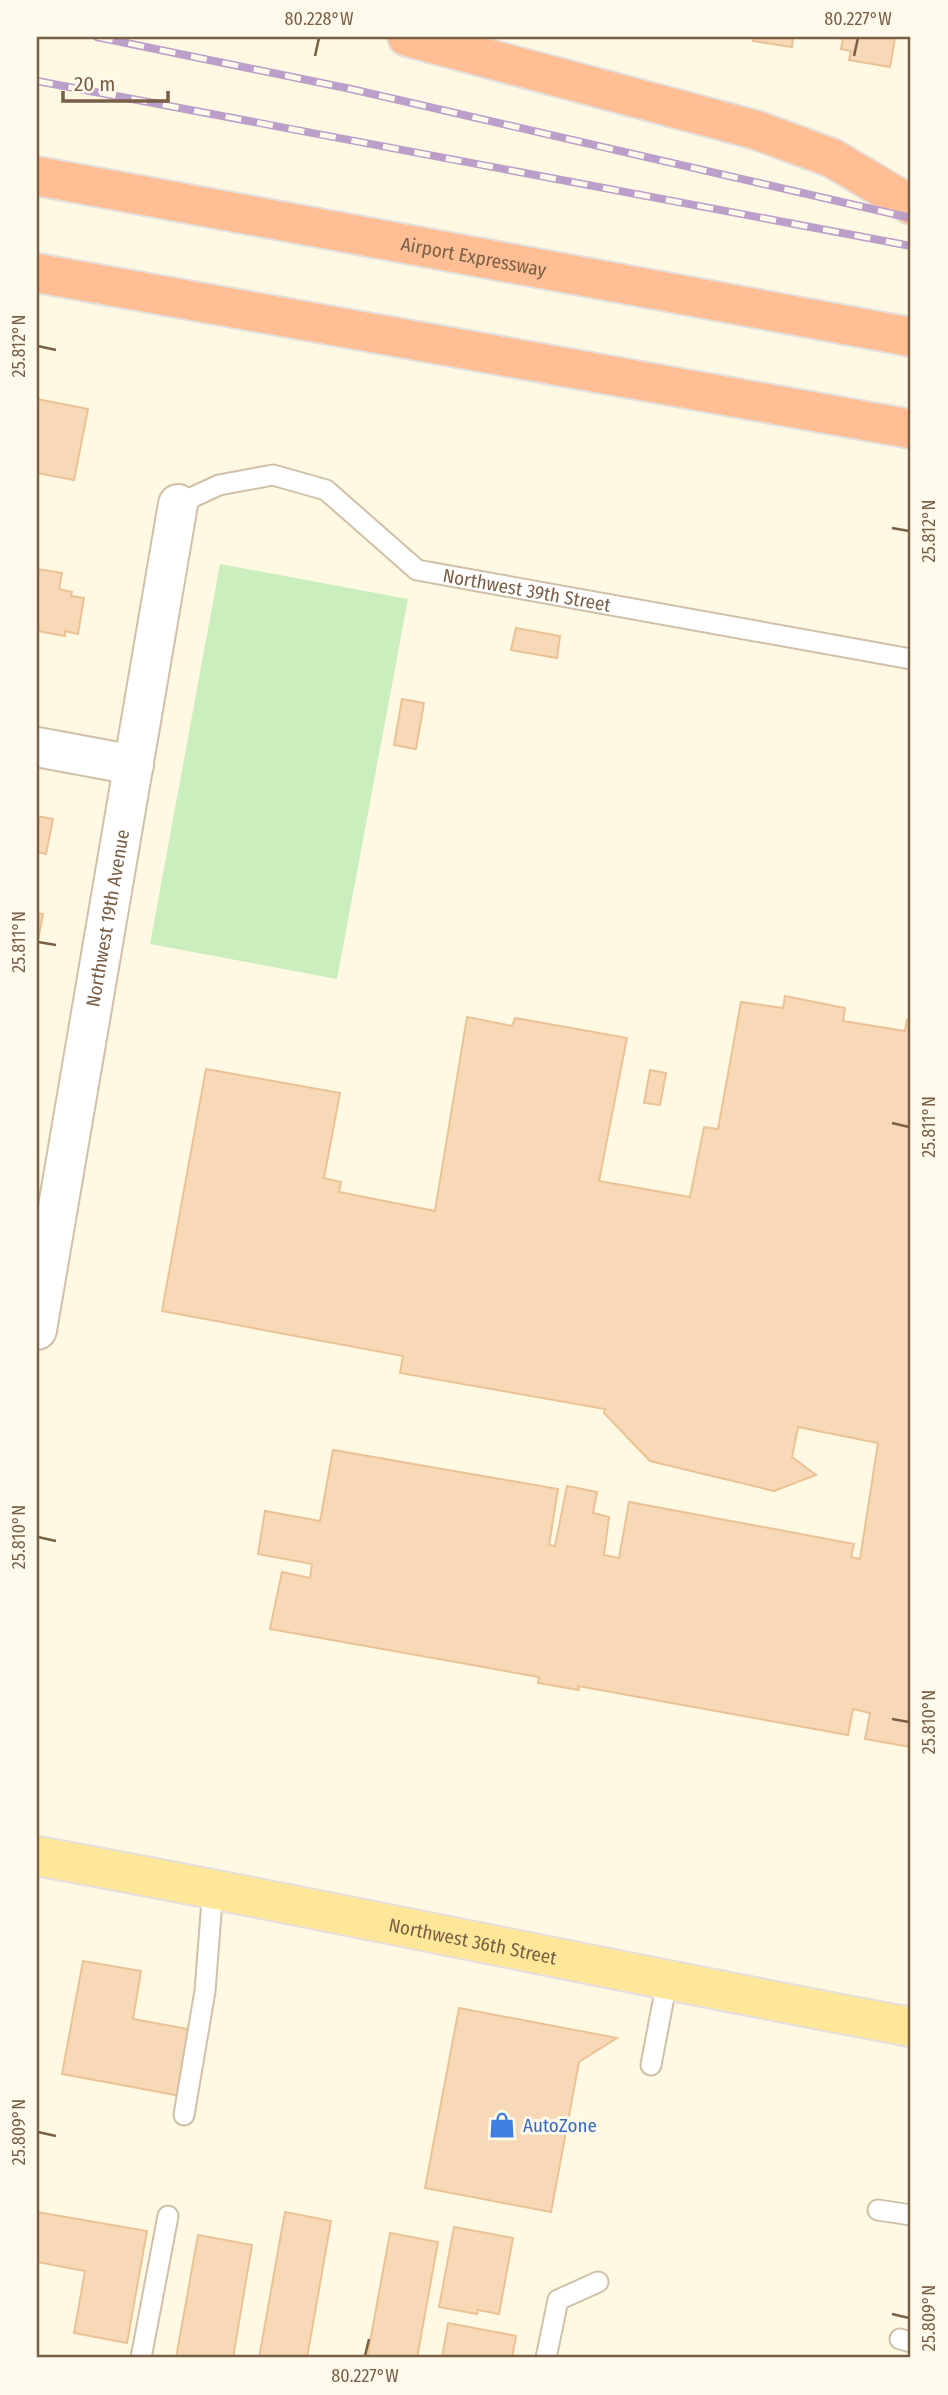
<svg xmlns="http://www.w3.org/2000/svg" width="948" height="2395" font-family="'Fira Sans Condensed',sans-serif">
<rect width="100%" height="100%" fill="#fff8e2"/>
<path fill="#cbeebf" d="M220,564L408,599L337,979L150,944Z"/>
<path fill="#f7d9b7" stroke="#ebc295" stroke-width="2" d="M754,37H793L792,47L753,41Z
M834,37L895,38L890,67L849,60L851,51L841,49L843,39Z
M37,399L88,409L74,480L37,473Z
M37,569L62,573L59,589L72,592L71,596L84,598L78,634L65,631V636L37,631Z
M516,628L560,636L557,658L511,650Z
M402,699L424,703L416,749L394,745Z
M37,816L53,819L46,854L37,852Z
M37,913L43,914L37,945Z
M785,996L845,1008L843,1021L905,1031L907,1020L911,1021V1747L865,1739L870,1713L853,1709L848,1735L578,1686L579,1690L538,1683L539,1677L270,1629L282,1572L310,1578L312,1564L258,1554L265,1511L320,1521L333,1450L558,1489L549,1545L555,1546L567,1486L597,1492L593,1513L609,1517L604,1555L619,1558L629,1502L854,1544L851,1557L860,1559L878,1443L798,1427L792,1457L816,1475L774,1491L650,1461L604,1413L605,1409L400,1373L403,1356L162,1311L206,1069L340,1093L324,1178L341,1182L339,1192L435,1211L467,1017L512,1026L515,1018L627,1038L599,1181L690,1197L704,1127L718,1129L741,1002L783,1008Z
M650,1070L666,1073L660,1105L644,1103Z
M83,1961L141,1971L133,2019L193,2030L181,2096L62,2074Z
M459,2008L617,2038L579,2062L551,2212L425,2188Z
M37,2212L147,2231L127,2343L74,2333L85,2271L37,2262Z
M285,2212L331,2221L307,2358H259Z
M454,2227L513,2238L499,2314L478,2310L477,2314L439,2307Z
M390,2233L438,2242L417,2358H367Z
M198,2235L252,2245L233,2358H176Z
M448,2323L516,2336L512,2358H442Z"/>
<g fill="none" stroke-linecap="round" stroke-linejoin="round">
<g stroke="#d1c0a8" stroke-width="23">
<g id="service">
<path id="s1" d="M178,504L219,485L273,475L326,490L417,570L911,659"/>
<path d="M651,2065L667,1981"/>
<path d="M184,2115L205,1991L213,1888"/>
<path d="M878,2210L911,2215"/>
<path d="M900,2339L911,2342"/>
<path d="M141,2358L168,2216"/>
<path d="M546,2358L558,2300L598,2282"/>
</g>
</g>
<g stroke="#d1c0a8" stroke-width="42">
<g id="minor">
<path d="M37,747L134,765"/>
<path id="s2" d="M37,1330L178,504"/>
</g>
</g>
<g stroke="#e4dfda" stroke-width="42">
<g id="primary">
<path id="s3" d="M37,1856C329,1909 619,1973 911,2027"/>
</g>
</g>
<g stroke="#e4dfda" stroke-width="42">
<g id="motorway">
<path d="M407,37L756,130L832,158L911,205"/>
<path id="s4" d="M37,176L911,337"/>
<path d="M37,273L911,429"/>
</g>
</g>
<use href="#service" stroke="#fff" stroke-width="19"/>
<use href="#minor" stroke="#fff" stroke-width="38"/>
<use href="#primary" stroke="#ffe799" stroke-width="38"/>
<use href="#motorway" stroke="#ffbe93" stroke-width="38"/>
<g stroke="#bc9fc9" stroke-width="8">
<path id="rail" d="M97,37L351,89L911,218
M37,81L911,246"/>
</g>
<use href="#rail" stroke="#fffaeb" stroke-width="5" stroke-dasharray="16" stroke-linecap="butt"/>
</g>
<path fill="none" stroke="#795f46" stroke-width="2.5" d="M315,56L319,38M854,56L858,38M38,346L56,350M892,528L909,531M38,942L56,945M892,1123L909,1127M38,1537L56,1541M892,1719L909,1722M38,2132L56,2136M892,2314L909,2318M365,2356L369,2339"/>
<defs>
<g id="shop-bare" transform="scale(2.1)"><path d="M-5-2.5h2.3a2.7 3.5 0 0 1 5.4 0H5L5.5 6h-11ZM-1.5-2.5h3a1.5 2.3 0 0 0-3 0Z" fill="#3f7fe0" stroke="#fffaeb" stroke-width="2.5" paint-order="stroke"/></g>
</defs>
<g fill-rule="evenodd">
<use href="#shop-bare" x="502" y="2125"/>
</g>
<g text-anchor="middle" stroke-width="6" stroke-linejoin="round" paint-order="stroke">
<g font-size="19" fill="#795f46" stroke="#fffaeb">
<text dy="7" stroke="none"><textPath href="#s4" startOffset="444">Airport Expressway</textPath></text>
<text dy="7" stroke="none"><textPath href="#s1" startOffset="388">Northwest 39th Street</textPath></text>
<text dy="7" stroke="none"><textPath href="#s2" startOffset="418">Northwest 19th Avenue</textPath></text>
<text dy="7" stroke="none"><textPath href="#s3" startOffset="444">Northwest 36th Street</textPath></text>
</g>
<g font-size="19" fill="#366cbe" stroke="#fffaeb" text-anchor="start">
<text x="523" y="2132">AutoZone</text>
</g>
</g>
<rect width="948" height="2395" fill="none" stroke="#fffaeb" stroke-width="77"/>
<path d="M63 91v10h105v-10" fill="none" stroke="#795f46" stroke-width="3.5"/>
<text x="74" y="91" font-size="21" fill="#795f46" stroke="#fffaeb" stroke-width="5" paint-order="stroke">20 m</text>
<rect x="38" y="38" width="871" height="2318" fill="none" stroke="#795f46" stroke-width="2.5"/>
<g font-size="18" text-anchor="middle" fill="#795f46">
<text x="319" y="25">80.228°W</text>
<text x="858" y="25">80.227°W</text>
<text transform="translate(19 346) rotate(-90)" y="6">25.812°N</text>
<text transform="translate(929 531) rotate(-90)" y="6">25.812°N</text>
<text transform="translate(19 942) rotate(-90)" y="6">25.811°N</text>
<text transform="translate(929 1127) rotate(-90)" y="6">25.811°N</text>
<text transform="translate(19 1537) rotate(-90)" y="6">25.810°N</text>
<text transform="translate(929 1722) rotate(-90)" y="6">25.810°N</text>
<text transform="translate(19 2132) rotate(-90)" y="6">25.809°N</text>
<text transform="translate(929 2318) rotate(-90)" y="6">25.809°N</text>
<text x="365" y="2382">80.227°W</text>
</g>
</svg>
